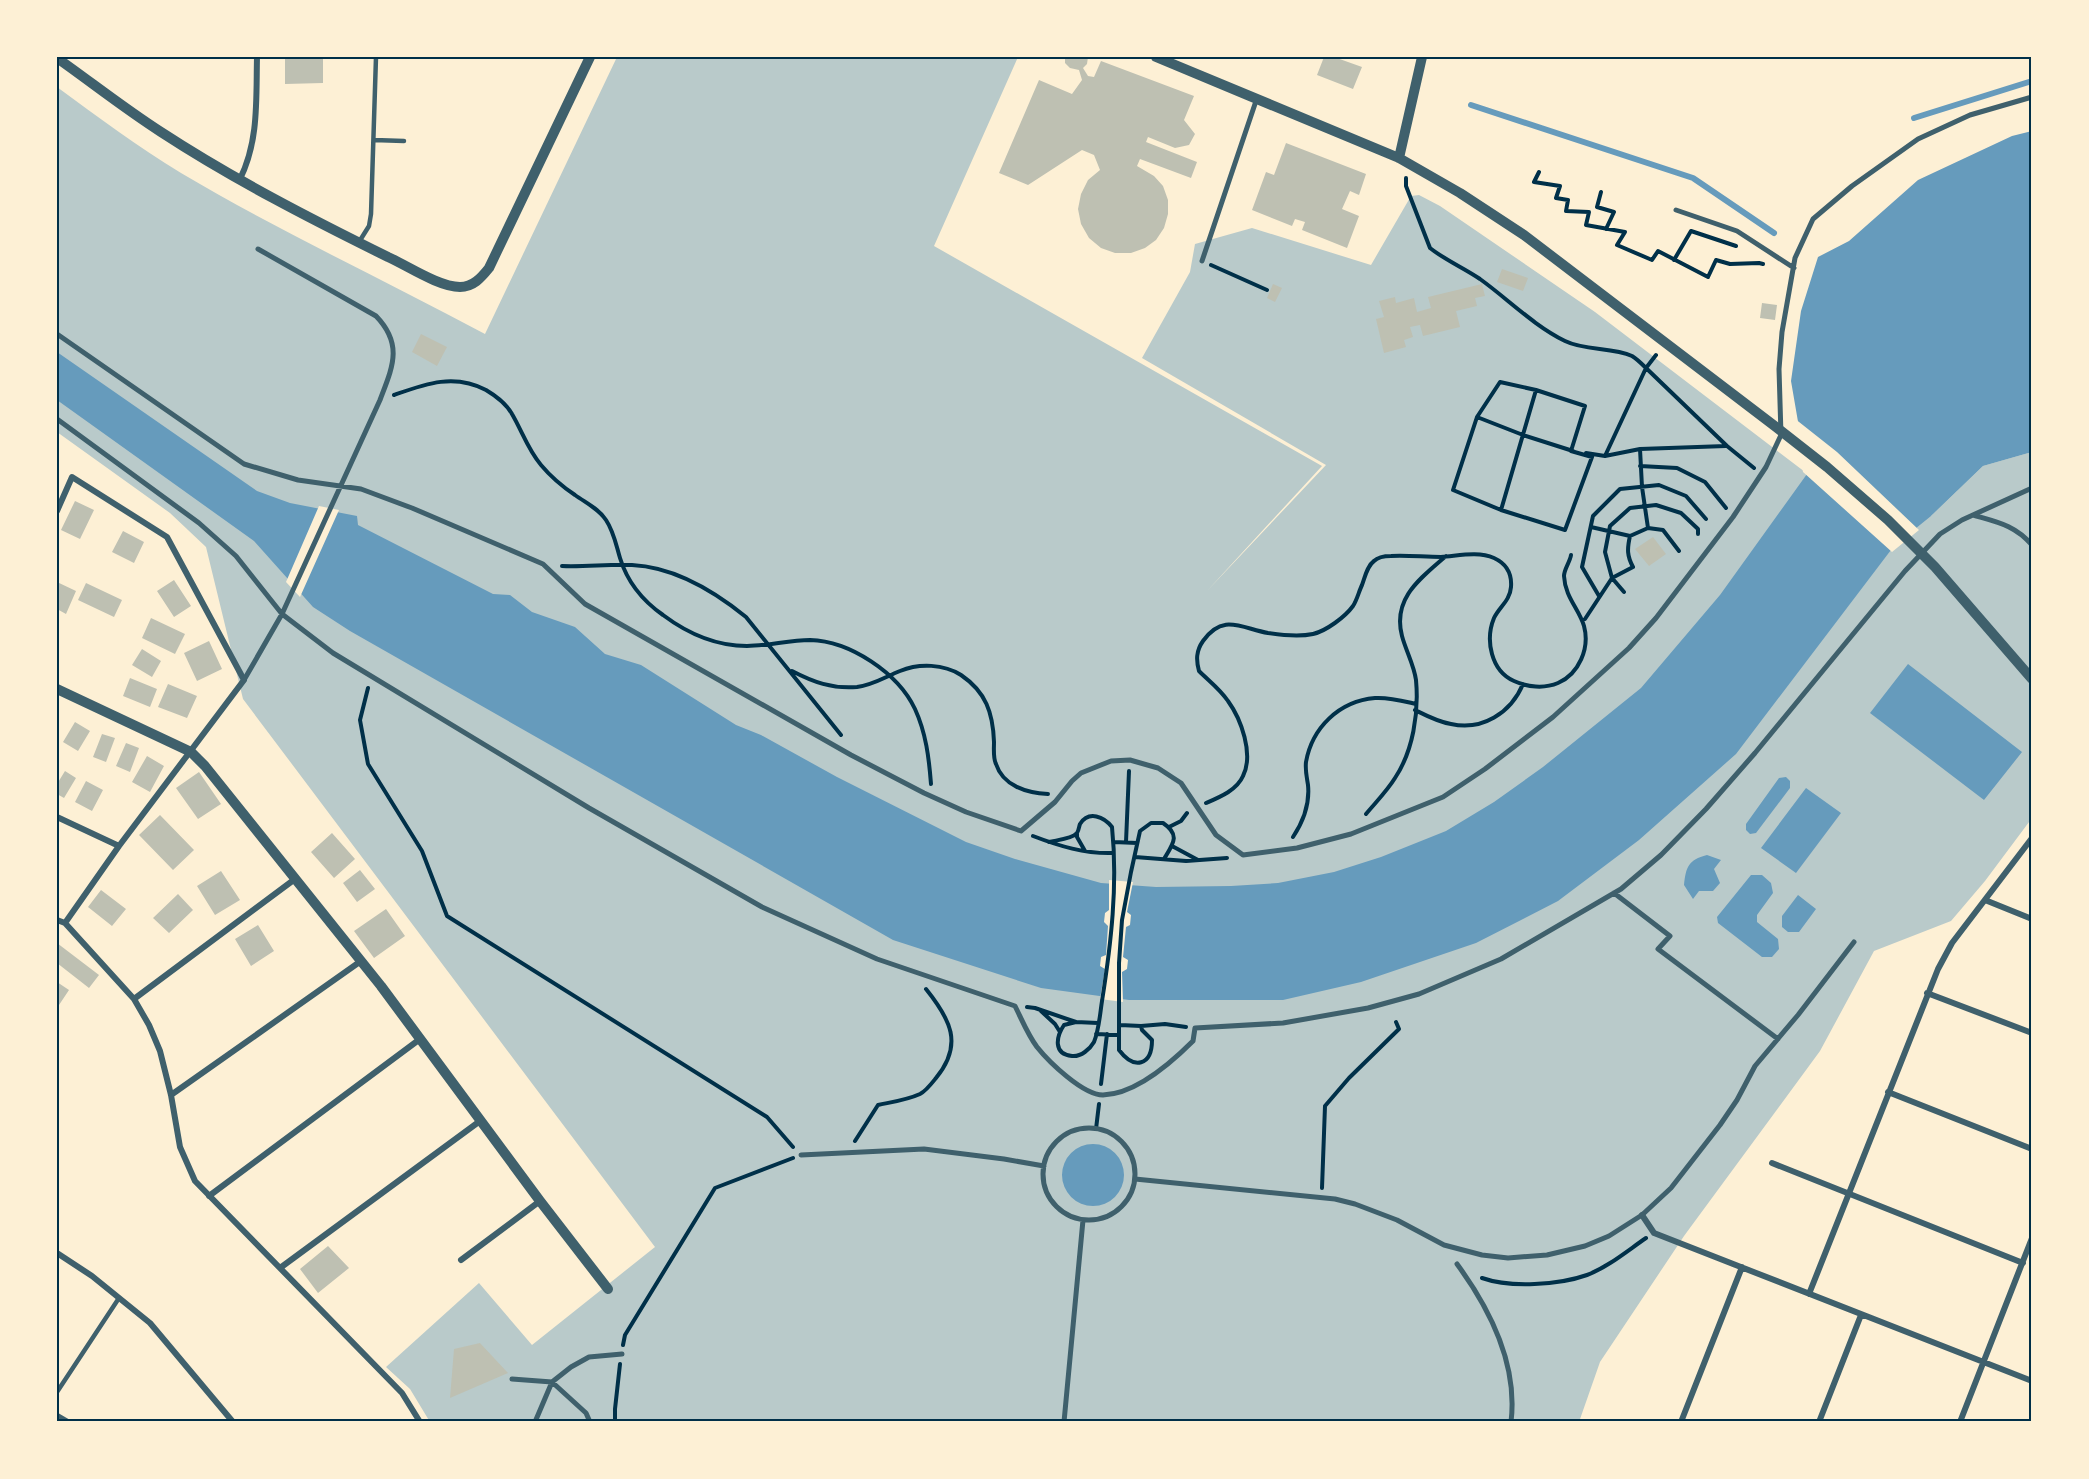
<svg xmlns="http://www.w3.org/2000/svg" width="2089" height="1479" font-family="Raleway,sans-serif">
<rect width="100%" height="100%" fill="#fdf0d5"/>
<path fill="#b9caca" d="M617,57H1018L934,246L1322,466L1207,591L1326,465L1142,358L1190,272L1195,244L1252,228L1371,265L1411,196L1419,195L1440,206L1595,312L1830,491L1931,516L1983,466L2032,452V818L1985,881L1951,921L1874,951L1820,1051L1684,1236L1600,1362L1579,1422H430L410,1389L386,1367L479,1283L532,1345L655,1247L243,699L206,547L170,513L57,432V87C98,117 138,147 181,173C279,231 384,280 485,334Z"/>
<path fill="#669bbc" d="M2032,131V452L1983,466L1931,516L1894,546L1736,754L1639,840L1558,901L1476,943L1361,982L1283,1000H1129L1041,988L893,940L350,631L313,607L254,541L57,400V352L257,491L290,503L357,516L358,525L493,594L510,595L532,612L575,627L605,654L641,665L736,725L761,735L837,777L966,842L1015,859L1101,883L1156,887L1231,886L1278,883L1334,872L1381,857L1446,831L1494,802L1543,767L1641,688L1720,595L1807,474L1791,381L1801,311L1818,257L1849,241L1918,180L2012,136Z
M1908,664L2022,752L1984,800L1870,713Z
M1786,777L1790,781V788L1756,833L1750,834L1746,830V824L1779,778Z
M1806,788L1841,813L1796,873L1761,848Z
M1707,855L1721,860L1714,869L1720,883L1713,891H1699L1693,899L1684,885C1686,867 1688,860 1707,855Z
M1751,875H1762L1771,883L1773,893L1757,915V922L1778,939L1779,949L1772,957H1762L1718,923L1717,917Z
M1798,895L1816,909L1799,932H1788L1782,927V916Z
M1062 1175a31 31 0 1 1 62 0a31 31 0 1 1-62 0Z"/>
<path fill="#fdf0d5" d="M1794,418L1837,452L1919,530L1892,552L1803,472Z
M319,506L339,510L300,597L286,582Z
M1109,880L1133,882L1127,912L1131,915L1130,925L1126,927L1123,957L1128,960L1127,969L1122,972L1123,1002L1100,999L1105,969L1100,966L1101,957L1106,955L1108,926L1104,922L1105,913L1109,910Z"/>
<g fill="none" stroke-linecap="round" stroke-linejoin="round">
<path stroke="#669bbc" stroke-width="6" d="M1471,105L1693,178L1774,233
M1914,118L2032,81"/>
</g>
<path fill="#bec0b2" d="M285,57H323V83L285,84Z
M1065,57H1088L1087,64L1083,68L1088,76L1094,77L1101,61L1194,96L1184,120L1195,134L1189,145L1175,148L1148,137L1146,142L1197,162L1191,178L1140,159L1137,166L1154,176L1163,186L1168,200V214L1164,228L1156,240L1145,248L1131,253H1115L1101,248L1089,238L1081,224L1078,209L1081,194L1088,180L1100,170L1094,155L1082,150L1028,185L999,173L1039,80L1072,94L1082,80L1079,70L1070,68L1065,63Z
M1324,57H1334L1362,67L1353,89L1317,75Z
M1286,143L1366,174L1359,195L1350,191L1342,209L1359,216L1347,248L1302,230L1305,222L1295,219L1292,226L1252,210L1266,172L1274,175Z
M1502,269L1528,278L1523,291L1497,282Z
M1273,284L1282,288L1275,302L1267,298Z
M1482,284L1485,296L1475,298L1477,306L1456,311L1460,327L1423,336L1420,325L1410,327L1413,337L1404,340L1406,347L1384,353L1376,319L1384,317L1379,301L1395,297L1396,303L1414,298L1417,312L1431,308L1428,297Z
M1762,303L1777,305L1775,320L1760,318Z
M421,334L447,347L437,366L412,352Z
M75,501L94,510L80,539L61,530Z
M123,531L144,542L134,563L112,552Z
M1653,537L1666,554L1649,566L1635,549Z
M174,580L191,606L174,617L157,591Z
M57,582L76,591L66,614L57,609Z
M86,583L122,600L114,617L78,600Z
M151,618L185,634L175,654L142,638Z
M209,641L222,669L197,681L184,653Z
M142,649L161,661L152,677L132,665Z
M130,678L157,689L150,707L123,696Z
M168,684L197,696L187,718L158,707Z
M75,722L90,731L78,751L63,742Z
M102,734L115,738L106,762L93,757Z
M126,743L139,748L130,772L116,766Z
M147,756L164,766L150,792L132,782Z
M65,771L76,778L64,798L57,794V784Z
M199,772L221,804L198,819L176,788Z
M86,781L103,790L92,811L75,802Z
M160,815L194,850L173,870L139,835Z
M332,833L355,859L334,878L311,852Z
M360,870L375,889L357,902L343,883Z
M221,871L240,900L215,915L197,886Z
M101,890L126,909L112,926L88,907Z
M178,894L193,910L169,933L153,918Z
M386,909L405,936L374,958L354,931Z
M258,925L274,951L251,966L235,939Z
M57,943L99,975L89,988L57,963Z
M57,982L69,990L57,1008Z
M328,1246L349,1268L318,1293L300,1269Z
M480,1343L508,1373L450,1398L454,1349Z"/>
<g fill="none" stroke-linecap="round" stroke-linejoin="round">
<path stroke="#003049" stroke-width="4" d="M1539,172L1534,182L1560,186L1556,198L1568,200L1566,211L1589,212L1586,225L1625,232L1617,245L1652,260L1658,251L1708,277L1716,260L1730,264L1759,263L1763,264
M1406,178V186L1430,248C1445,260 1464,268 1480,279C1509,300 1533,325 1565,341C1585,351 1612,347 1632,356C1637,359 1642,364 1646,368L1605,456L1640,449L1642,487L1648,528
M1601,192L1597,207L1614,212L1606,229
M1674,260L1691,231L1736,246
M1211,265L1267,290
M1656,355L1646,368L1727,446L1754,468
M1500,382L1536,390L1501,510L1453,490L1477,417Z
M394,395C425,384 454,373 486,390C496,396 506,403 512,414C522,431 528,450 541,465C551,477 563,487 575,495C586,503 599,509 606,520C614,532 616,545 620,558C627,581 643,601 663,615C687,633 716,646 747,646C768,646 789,640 810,640C850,641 898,673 915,709C926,733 929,758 931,784
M1477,417L1523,435L1573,451
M1640,449L1726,446
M1586,453L1605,456
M1640,466L1677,468L1705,482L1726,508
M1501,510L1565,530L1592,457L1571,451L1585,406L1536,390
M1591,527L1630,536
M562,566C585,567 609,564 632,565C674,567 714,591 746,617L841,735
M1624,592L1612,578L1605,552L1610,526L1630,508L1656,505L1681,513L1698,529V534
M1599,596L1582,567L1593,516L1620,489L1659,485L1686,496L1706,519
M1585,619L1612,578L1633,567C1627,556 1627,549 1630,536L1648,528L1663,530L1679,551
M792,671C813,682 832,689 857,687C873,685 885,677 900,671C919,663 944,664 961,675C986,692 993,713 994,742C994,749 993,758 996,764C1003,786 1027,793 1048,794
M368,688L360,720L368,764L422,851L447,916L767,1117L793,1147
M1415,710C1427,716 1438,722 1451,724C1482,731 1511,713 1523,684
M1206,803C1220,797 1237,790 1243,776C1254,754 1241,719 1228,701C1220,689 1209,681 1199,671C1196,660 1196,651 1203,641C1223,613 1241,628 1268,633C1281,635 1299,637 1313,634C1326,631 1345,617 1353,606C1357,600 1359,591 1362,585C1365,577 1367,566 1374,561C1378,557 1385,556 1391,556C1407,555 1424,557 1441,557C1458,556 1478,551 1494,558C1507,564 1512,574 1511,587C1510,601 1499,607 1494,618C1485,640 1491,671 1514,681C1527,687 1544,689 1558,683C1579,674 1590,648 1584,626C1579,609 1565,597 1564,576C1564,569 1570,562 1571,555
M1366,814C1376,802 1387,791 1395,778C1413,751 1419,713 1416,680C1414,665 1406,651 1402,636C1392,598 1421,578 1446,556
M1169,827L1181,821L1187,813
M1077,833V837L1085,851
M1033,836C1059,846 1085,854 1113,853
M1293,837C1303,822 1310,805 1308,785C1307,778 1305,770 1306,762C1312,728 1339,701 1375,698C1389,697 1403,701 1416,704
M1114,842L1137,843
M1126,842L1129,771
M1172,846L1198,860
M1135,857L1186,861L1227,858
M1164,859C1173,844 1181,835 1163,823H1151L1140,831L1131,872L1122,920L1119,963V1050C1134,1070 1152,1066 1152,1040L1142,1030L1141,1026L1165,1024L1186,1027
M1027,1007L1035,1008L1076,1022L1064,1025C1056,1037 1053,1054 1072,1056C1081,1057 1090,1049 1094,1042C1099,1030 1100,1014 1102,1001C1111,944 1118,885 1112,827C1104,817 1089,810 1080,824C1079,826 1079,830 1077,833C1072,839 1057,840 1049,842
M1041,1011L1055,1024L1060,1032
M1076,1022L1098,1023
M1120,1025L1141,1026
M1096,1034L1119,1035
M1101,1084L1107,1034
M1096,1129L1099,1104
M855,1141L878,1105C892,1102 907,1100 920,1094C926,1091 932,1083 936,1078C964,1044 950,1019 926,989
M1322,1188L1325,1106L1349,1078L1399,1029L1396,1022
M1482,1278C1510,1288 1559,1285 1587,1275C1608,1267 1627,1251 1646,1238
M623,1345L625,1335L715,1188L793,1158
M615,1422V1409L620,1364"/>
<path stroke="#3f606c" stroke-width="4.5" d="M374,140L404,141
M359,242L369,226L371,214L376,57
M57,1392L119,1298
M57,1415L69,1422"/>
<path stroke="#3f606c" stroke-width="5" d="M1676,210L1737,231L1794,268
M1202,261L1257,98
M57,334L244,464L298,480L361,489L412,508L543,564L585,604L851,755L924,793L966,812L1021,831L1055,802L1072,781L1081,773L1111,761L1130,760L1158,768L1181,783L1216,835L1243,855L1297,848L1351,834L1443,797L1485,769L1553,717L1629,648L1656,618L1733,517L1766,467L1781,435L1779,369L1782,332L1795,258L1813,219L1852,186L1918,139L1970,115L2032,97
M57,419L199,523L236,556L282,614L333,653L589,808L762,907L877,959L1015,1006C1022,1020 1028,1035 1037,1047C1049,1062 1083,1095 1103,1095C1136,1094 1171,1063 1193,1041L1195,1028L1283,1023L1368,1008L1419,994L1501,959L1621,889L1661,855L1706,809L1755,753L1905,571L1940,534L1962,520L2032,488
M1973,515C1997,522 2015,525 2032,545
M244,680L282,614L380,400C392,368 404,345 376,316L258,249
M1614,893L1670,936L1658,949L1778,1039
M1043 1174a46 46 0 1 1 92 0a46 46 0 1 1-92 0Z
M801,1155L924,1149L1004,1159L1044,1166
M1135,1179L1335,1199L1355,1204L1397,1220L1444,1245L1482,1255L1508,1258L1547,1255L1585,1246L1609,1236L1642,1215L1671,1188L1720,1125L1737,1100L1755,1066L1798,1015L1854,942
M1457,1264C1490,1309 1518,1365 1511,1422
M512,1379L552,1382L586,1413L590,1422
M535,1422L552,1382L571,1367L589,1357L622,1354
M1064,1422L1083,1220"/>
<path stroke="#3f606c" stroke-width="6" d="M240,179C259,141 256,99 257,57
M57,511L72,477L167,537L244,680L119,846L65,923
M57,817L119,846
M1985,900L2032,919
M57,920L65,923L134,999L149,1025L160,1051L171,1095L180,1147L195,1181L402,1393L420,1422
M1927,993L2032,1033
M134,999L295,879
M1888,1092L2032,1149
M171,1095L361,961
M1772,1163L2023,1263
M209,1196L420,1039
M1642,1215L1654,1233L2032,1381
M57,1253L92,1276L150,1323L233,1422
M461,1260L540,1201
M280,1268L480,1121
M1809,1294L1938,969L1952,943L2032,838
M1681,1422L1742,1267
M1819,1422L1861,1315
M1960,1422L2032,1238"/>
<path stroke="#3f606c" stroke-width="10" d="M1156,57L1399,158L1460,193L1524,235L1776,427L1827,467L1888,520L1935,567L2032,679
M57,58C91,82 125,109 161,132C233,179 311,219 388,257C408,266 439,287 460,287C473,287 481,278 489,268L590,57
M1399,158L1422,57
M57,689L191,752L205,766L381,986L540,1201L608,1289"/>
</g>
<rect width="2089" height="1479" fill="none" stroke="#fdf0d5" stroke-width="117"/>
<rect x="58" y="58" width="1972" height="1362" fill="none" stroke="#003049" stroke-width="2"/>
</svg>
